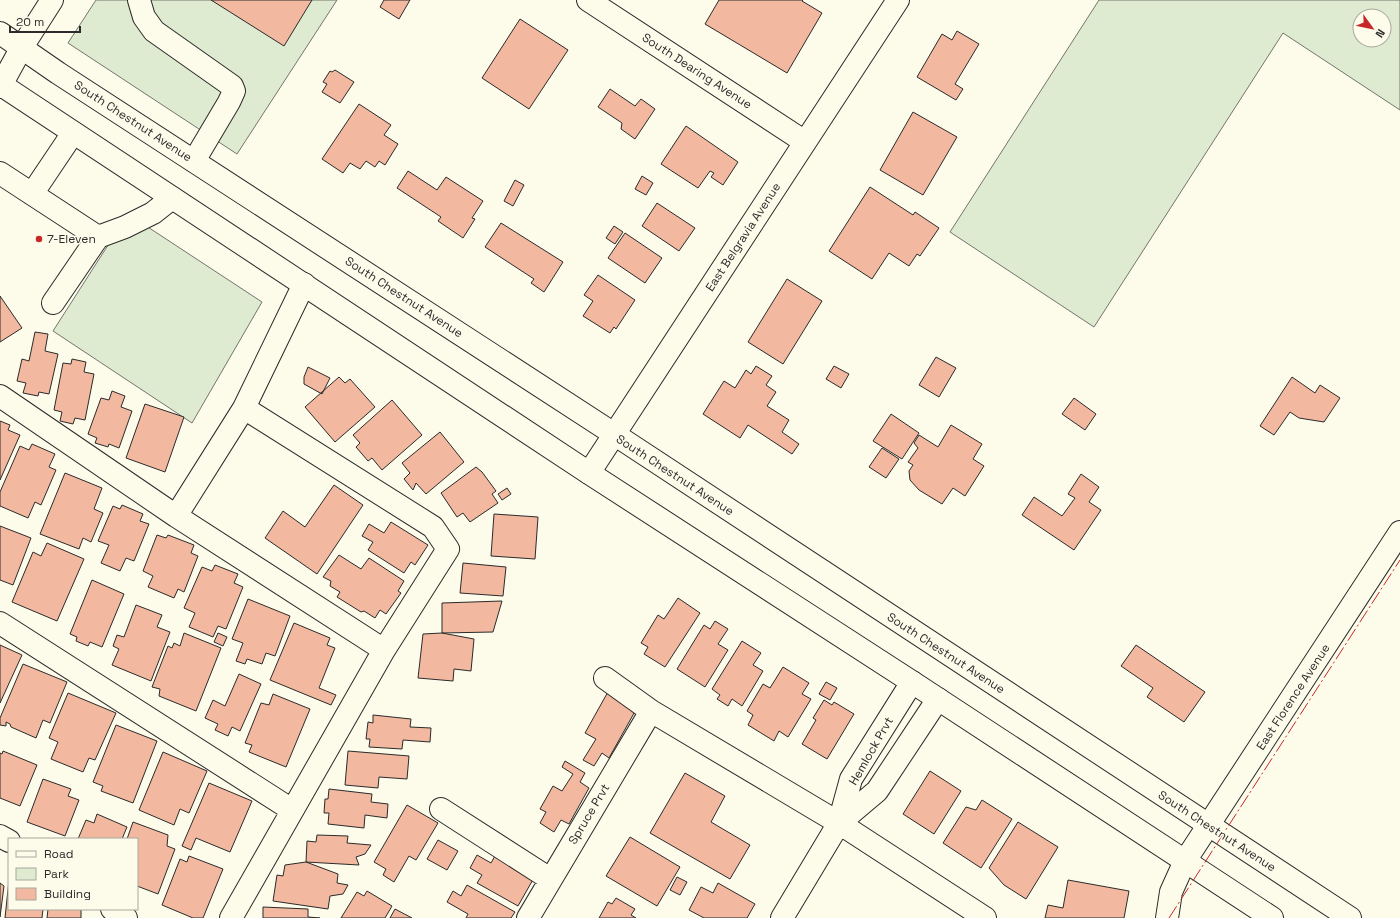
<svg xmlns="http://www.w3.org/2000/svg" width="1400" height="918" font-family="'Space Grotesk',sans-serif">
<rect width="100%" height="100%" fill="#fdfbea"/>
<path fill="#deebd1" stroke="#74746e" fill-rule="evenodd" d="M96,0H337L237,154L68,43Z
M1099,0H1400V110L1283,33L1094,327L950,232ZM1360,16H1384V40H1360Z
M128,214L262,302L192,423L53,331Z"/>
<path fill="#f2b8a0" stroke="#2b2b2b" d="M211,0H312L284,46Z
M384,0H410L399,19L380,7Z
M719,0H803L802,1L822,13L787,73L705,24Z
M520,19L568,50L529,109L482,78Z
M957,31L979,44L955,84L963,89L956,100L917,77L942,34L952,40Z
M335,70L354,82L340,103L322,92L327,84L323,82L330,71L332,72Z
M610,89L635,106L641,99L655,109L635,139L621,129L622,123L598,107Z
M359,104L391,125L384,135L398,144L385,165L379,161L375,167L366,161L360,169L350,163L343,173L322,159Z
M913,112L957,137L923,195L880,170Z
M686,126L738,162L723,185L711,177L714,173L710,171L698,188L661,164Z
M408,171L437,190L446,177L483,201L472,218L475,219L463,238L438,221L441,217L397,188Z
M642,176L653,183L646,195L635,189Z
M515,180L524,185L513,206L504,201Z
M870,187L913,215L915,212L939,228L920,256L917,254L909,266L889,253L872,279L829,251Z
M657,203L695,228L679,251L642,226Z
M501,223L563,262L544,292L531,283L534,279L485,247Z
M614,226L623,232L615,244L606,238Z
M625,233L662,258L645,283L608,258Z
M598,275L635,300L616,329L614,327L610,333L583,316L593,301L584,295Z
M787,279L822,301L783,364L748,342Z
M0,296L22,328L0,342Z
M35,332L48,334L45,351L58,354L49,394L39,392L38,396L23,393L26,383L17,381L22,359L29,361Z
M936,357L956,368L939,397L919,385Z
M72,359L86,362L84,372L94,374L85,420L75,418L73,424L60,421L62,412L54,410L63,363L71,364Z
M756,366L772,376L766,385L776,392L767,406L789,420L782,432L799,444L792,454L748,425L740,438L703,414L724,381L735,388L746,370L751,374Z
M834,366L849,374L841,388L826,379Z
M308,367L330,378L322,394L304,384V377Z
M339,377L345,383L350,379L375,407L335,442L305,407Z
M1292,377L1315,393L1320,385L1340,398L1324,422L1299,418L1290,412L1274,435L1260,426Z
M112,391L125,396L121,407L132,411L119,448L109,444L108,447L95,443L97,438L88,434L101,398L109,400Z
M1074,398L1096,414L1085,430L1062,414Z
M392,400L422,435L382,470L372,458L368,461L356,447L360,443L353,435Z
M145,404L184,417L165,472L126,458Z
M891,414L919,433L902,459L873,441Z
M0,421L10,425L8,430L20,435L0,480Z
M951,425L982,444L973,459L984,466L965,496L953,488L942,504L919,490L910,480L909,471L913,465L908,462L918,448L914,443L919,435L938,447Z
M440,432L464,462L426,494L416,483L413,490L404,479L410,473L402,463Z
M32,444L55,454L49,467L56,470L41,505L35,502L28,518L0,506V492L20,446L29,450Z
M882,448L899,459L886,478L869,467Z
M476,467L482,472L496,491L492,494L498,503L470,522L463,513L457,517L441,493Z
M65,473L102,488L94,509L103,513L91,542L83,538L79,549L40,534Z
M1081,474L1099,487L1089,502L1101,510L1074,550L1022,515L1034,497L1062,516L1075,498L1068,494Z
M334,485L363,505L317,574L265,538L283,511L305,527Z
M507,488L511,494L502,500L498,494Z
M122,505L143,514L140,521L149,524L134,561L126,558L120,571L101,563L109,545L98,541L113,506L120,509Z
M494,514L538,517L535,559L491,556Z
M391,522L428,545L415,565L411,562L404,573L368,550L373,542L362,536L369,524L384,533Z
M0,526L31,538L13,585L0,580Z
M157,535L166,538L168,535L194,545L191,553L198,556L184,592L178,589L174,598L148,587L153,576L143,571Z
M47,543L84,559L57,621L12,602L33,552L41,556Z
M339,555L361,569L369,558L404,581L398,591L401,593L386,614L380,610L375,618L364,611L361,612L337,597L340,592L330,586L331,581L323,577Z
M463,563L506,567L503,596L460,593Z
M215,565L238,574L234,583L243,587L226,629L218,626L213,637L189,627L195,613L184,608L202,567L212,571Z
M92,580L124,594L102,647L90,642L88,646L76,641L77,637L70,634Z
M678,598L700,613L665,667L644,654L648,647L641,643L658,615L664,619Z
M248,599L290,616L275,656L266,653L262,664L247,659L245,664L236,661L243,643L232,639Z
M502,601L493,632L442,633V603Z
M136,605L162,615L157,627L170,632L151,681L112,665L119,649L113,646L117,635L124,637Z
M715,621L728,629L718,644L728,650L705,687L677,669L704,625L710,629Z
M294,623L330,638L327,645L335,648L319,688L336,695L331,705L270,680Z
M184,633L221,648L196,711L159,696L160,689L152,687L168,646L172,648L174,643L180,646Z
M218,633L227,637L223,646L214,642Z
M442,633L474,639L471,671L454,669L453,681L418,678L423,634Z
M742,641L761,653L753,665L763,671L742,706L732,699L728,706L717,699L720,695L712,689Z
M0,645L22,655L0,703Z
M1136,645L1205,692L1184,722L1147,697L1153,688L1121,666Z
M23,664L67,682L50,723L43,720L36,738L11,727L10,724L6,722V726L0,725V718Z
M783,667L809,683L802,694L811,699L788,737L779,731L774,741L748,725L753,715L747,711L763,684L770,688Z
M239,674L261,684L240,731L232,727L228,736L215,730L218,724L205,718L213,700L225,706Z
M826,682L837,688L830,700L819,694Z
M609,690L638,706L609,758L602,753L594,766L583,760L596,739L585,733Z
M68,693L116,713L95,760L89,758L83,772L51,759L58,742L49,738Z
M273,694L310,709L286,767L249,752L252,745L245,743L261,703L269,705Z
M824,700L832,705L834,702L854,714L827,759L802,744L816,720L813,718Z
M373,715L411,719L410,727L431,728L430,742L403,740L402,749L369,747L370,739H366L368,722L373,723Z
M116,725L157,741L133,803L101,791L103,786L93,782Z
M3,751L37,765L20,806L0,798V753L2,754Z
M348,751L409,756L407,779L379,777L378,788L345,785Z
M163,752L207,771L189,813L180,809L174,825L139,810Z
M565,761L585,773L580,782L589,788L569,824L561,820L554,832L540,823L546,812L540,809L553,786L562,791L573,774L562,767Z
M930,771L961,791L934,834L903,814Z
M685,773L725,796L711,822L750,845L730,879L650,833Z
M43,779L71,789L68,796L79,800L65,836L27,822Z
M209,783L252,801L230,852L196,838L191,850L182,846Z
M329,789L372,794L371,802L388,804L387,818L365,815L364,828L328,824L329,813H324L325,799H328Z
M982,800L1012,819L981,868L943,843L966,807L976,810Z
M407,805L438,823L416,860L409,856L394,882L383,875L386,869L374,862Z
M97,814L127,827L122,839H78L86,820L94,823Z
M133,822L168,835L167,846L175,849L158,894L137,886V839H127Z
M1018,822L1058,847L1026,899L1004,885L989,868Z
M317,835L348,836L347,843L371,845L365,854L356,857L359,865L306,862L307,841L316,842Z
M630,837L680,867L657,906L606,876Z
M438,840L458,851L447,870L427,859Z
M496,854L535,876L518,906L477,883L482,875L470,868L477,855L491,863Z
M189,856L223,869L203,918H193L162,905L180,859L187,862Z
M306,862L338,874L337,883L348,885L343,894L330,896L328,909L273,901L277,875L283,876L285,865Z
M677,877L687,882L680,895L670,890Z
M9,880V909H43L42,918H5Z
M1068,880L1129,891L1124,918H1045L1048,905L1063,908Z
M0,883L4,886L0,917Z
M718,883L755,904L747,918H704L689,910L701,887L713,893Z
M467,885L515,912L511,918H466L468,914L447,902L453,891L461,896Z
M367,891L392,906L385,918H341L357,892L364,896Z
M616,898L635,909L631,915L636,918H599L608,902L612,904Z
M263,907L308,909V917L320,918H263Z
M48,909H81V918H47Z
M395,909L412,918H390Z"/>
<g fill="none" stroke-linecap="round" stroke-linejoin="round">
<g stroke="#2b2b2b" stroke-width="24">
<path id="minor" d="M139,0L144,17L154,31L232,86L234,91L229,102L194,161
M588,0L805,142
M0,87L22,47L52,0
M0,173L98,237
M32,194L73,133
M53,303L98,237L125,227L153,213L172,198
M0,396L176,516L384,650L231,918
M244,408L433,527L448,549L384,650
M589,473L898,0
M176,516L244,408L304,284
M0,623L292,810
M605,678L651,711L839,823L985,918
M441,809L550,879
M839,823L877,791L938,699
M0,836L9,841
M112,909L126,918
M528,918L651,711
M782,918L839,823L851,779L912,682
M1167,918L1171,892L1185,861L1400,532"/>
</g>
<g stroke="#2b2b2b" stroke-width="24">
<path id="major" d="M0,33L58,73L614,434L1350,918
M0,84L589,473L912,682L1272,918"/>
</g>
<use href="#minor" stroke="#fdfbea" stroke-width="22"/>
<use href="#major" stroke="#fdfbea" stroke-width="22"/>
<path stroke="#c62828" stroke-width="1" stroke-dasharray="14 3 2 3" stroke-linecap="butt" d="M1169,918L1400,560"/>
</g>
<circle fill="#c62828" stroke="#fdfbea" stroke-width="1.5" cx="39" cy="239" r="4"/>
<g text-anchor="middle" stroke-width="3" stroke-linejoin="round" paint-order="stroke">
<g font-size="12" fill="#2b2b2b" stroke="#fdfbea">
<text transform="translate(697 71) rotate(33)" y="4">South Dearing Avenue</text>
<text transform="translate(133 121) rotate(33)" y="4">South Chestnut Avenue</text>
<text transform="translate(743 237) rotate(-57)" y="4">East Belgravia Avenue</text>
<text transform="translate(404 297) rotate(33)" y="4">South Chestnut Avenue</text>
<text transform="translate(675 475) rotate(33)" y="4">South Chestnut Avenue</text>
<text transform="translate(946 653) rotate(33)" y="4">South Chestnut Avenue</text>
<text transform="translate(1293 697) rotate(-57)" y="4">East Florence Avenue</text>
<text transform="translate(871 751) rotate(-60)" y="4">Hemlock Prvt</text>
<text transform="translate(589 814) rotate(-59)" y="4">Spruce Prvt</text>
<text transform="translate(1217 831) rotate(33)" y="4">South Chestnut Avenue</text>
</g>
<g font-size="12" fill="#2b2b2b" stroke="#fdfbea" text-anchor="start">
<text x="47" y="243">7-Eleven</text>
</g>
</g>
<rect x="8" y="838" width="130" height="72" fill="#fdfbea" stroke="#a9a89e"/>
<rect x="16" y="851" width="20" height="6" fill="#fdfbea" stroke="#a9a89e"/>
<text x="44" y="858" font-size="12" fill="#2b2b2b">Road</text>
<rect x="16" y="868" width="20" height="12" fill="#deebd1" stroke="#a9a89e"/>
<text x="44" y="878" font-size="12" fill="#2b2b2b">Park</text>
<rect x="16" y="888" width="20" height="12" fill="#f2b8a0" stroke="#a9a89e"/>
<text x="44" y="898" font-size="12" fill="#2b2b2b">Building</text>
<g transform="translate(1372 28) rotate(123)"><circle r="19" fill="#fdfbea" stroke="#a9a89e"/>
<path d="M0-3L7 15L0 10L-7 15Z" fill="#c62828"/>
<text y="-6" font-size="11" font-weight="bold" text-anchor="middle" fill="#2b2b2b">N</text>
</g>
<path d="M10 26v6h70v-6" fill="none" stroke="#2b2b2b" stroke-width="2"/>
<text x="16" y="26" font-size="12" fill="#2b2b2b" stroke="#fdfbea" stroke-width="3" paint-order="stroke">20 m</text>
</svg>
